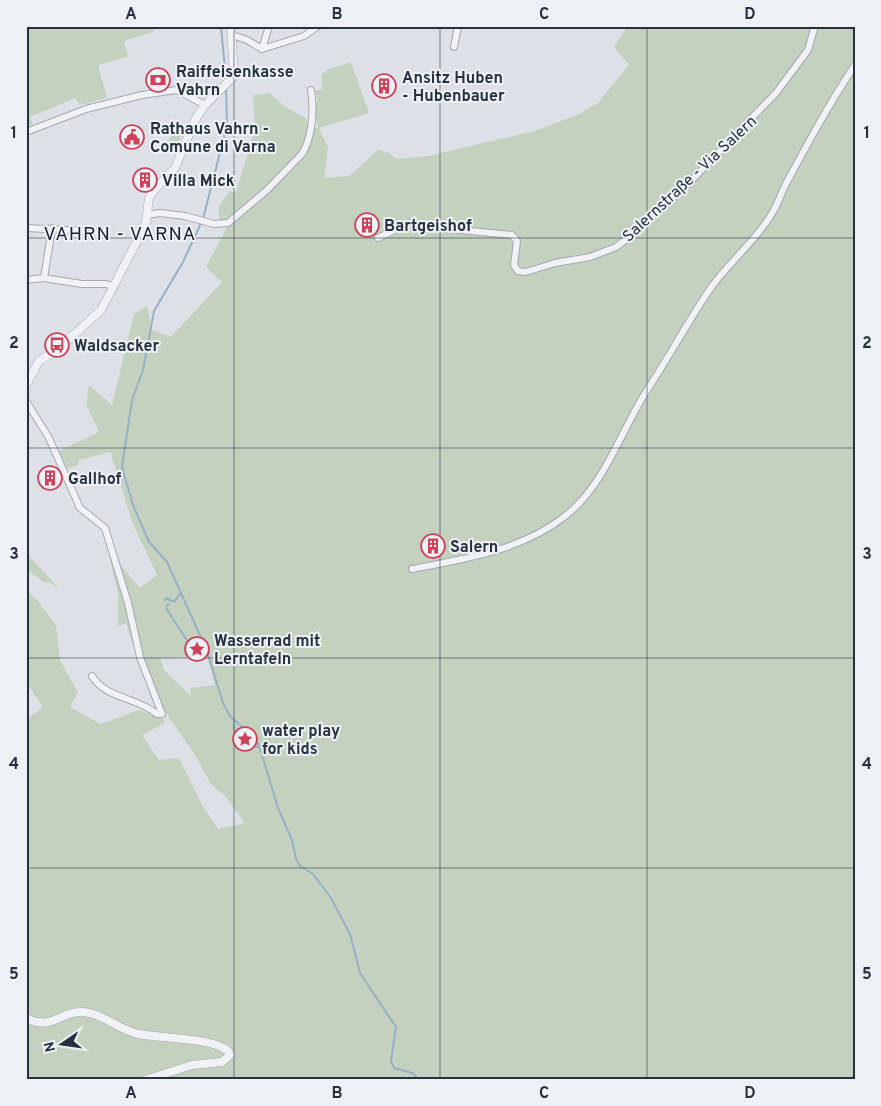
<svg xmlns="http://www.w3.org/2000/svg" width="881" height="1106" font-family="Overpass,sans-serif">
<rect width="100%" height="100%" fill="#dde1e7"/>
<path fill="#c3d1be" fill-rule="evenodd" d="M26,26H149L155,30L153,32L124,41L128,56L98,65L107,98L80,105L75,98L30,117L33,124L26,126Z
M628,26H855V1080H26V717L29,718L43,707L26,682V590L38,601L56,626L60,660L78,693L70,707L101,724L139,710L163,719L165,723L142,735L159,760L179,758L202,805L218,829L245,823L226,797L211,784L195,755L166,713L141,669L126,623L118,626V594L108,550L140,588L157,575L132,522L111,454L109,452L79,460L78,465L67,469L57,452L99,432L86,404L89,385L112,405L134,314L147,306L152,330L171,337L222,282L206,267L230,221L219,222V206L230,191L236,193L255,129L253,95L270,93L284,106L307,119L308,127L318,128L314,108L318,100L315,91L323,89L321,75L327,70L351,62L369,113L319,128L328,147L324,178L349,176L378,150L389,153L397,159L428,156L535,131L577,115L598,103L629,65L614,47ZM207,657L215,685L190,688L191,696L164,670L160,658Z
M176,128L185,129L177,145L167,143Z
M26,554L28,555L60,589L49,582L45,583L26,569Z"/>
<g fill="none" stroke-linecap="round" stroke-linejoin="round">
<path stroke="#98b0c7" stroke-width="2" d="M221,26L226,80
M203,219L227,125L226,87
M201,223L183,262L154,311L143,370L132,400L122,467L133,505L149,542L167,562L207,651L223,703L230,716L249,733L259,745L278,808L292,840L296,859L300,866L313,874L331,898L350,934L360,973L396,1027L391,1061L394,1068L412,1073L420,1080
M165,600L166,598L174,602L181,593
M167,606L169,604
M166,608L190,645L207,651
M234,720V730L239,740L260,748"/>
<g stroke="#a3a8b1" stroke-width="8">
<path id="minor" d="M232,35L247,40L262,49
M454,47L458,26
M262,49L304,36L318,26
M262,49L269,26
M26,132L86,109L142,95L177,90L205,105
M147,215L160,213L185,216L214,224L228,223L266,191L302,154C313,136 314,110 311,90
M26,228L86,231
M378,238L409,223L428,227L512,235L517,241L514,265L518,271L526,272L555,263L590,257L616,247L629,237L692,180L776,93L808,50L815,26
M44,278L82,284H106L114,287
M26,280L44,278L52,228
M26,401L49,438L80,508L105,528L128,603L140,657L162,714H157C137,697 106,699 92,676
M412,569C464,559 520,551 564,517C603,487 619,436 644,395C667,360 687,323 710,289C729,262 757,240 774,210C779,201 782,191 787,182C808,143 830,102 855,65"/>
</g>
<g stroke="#a3a8b1" stroke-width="9">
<path id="tertiary" d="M26,385L39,361L57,350L101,310L136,243L146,222L149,198L155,189L175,168L195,120L205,105L234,76L231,26
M26,1018C52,1031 59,1012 81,1012C101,1012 119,1030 138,1034C159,1038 214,1038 228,1051L230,1055L222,1062L192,1065L145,1080"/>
</g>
<use href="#minor" stroke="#f0f2f5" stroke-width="6"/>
<use href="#tertiary" stroke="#f0f2f5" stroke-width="8"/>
</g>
<path fill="none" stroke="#27303e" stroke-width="1" stroke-opacity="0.55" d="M234,26V1080M440,26V1080M647,26V1080M26,238H855M26,448H855M26,658H855M26,868H855"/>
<defs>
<g id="bank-ring" transform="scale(1.25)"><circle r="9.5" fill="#edf0f5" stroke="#cd4159" stroke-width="1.5"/><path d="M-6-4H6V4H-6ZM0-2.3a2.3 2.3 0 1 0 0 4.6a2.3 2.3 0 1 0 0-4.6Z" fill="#cd4159"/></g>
<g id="building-ring" transform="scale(1.25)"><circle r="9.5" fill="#edf0f5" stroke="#cd4159" stroke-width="1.5"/><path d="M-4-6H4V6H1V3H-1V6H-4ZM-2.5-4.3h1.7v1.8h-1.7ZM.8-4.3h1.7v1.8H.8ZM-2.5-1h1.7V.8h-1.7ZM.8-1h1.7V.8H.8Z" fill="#cd4159"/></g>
<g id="civic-ring" transform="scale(1.25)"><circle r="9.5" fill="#edf0f5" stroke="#cd4159" stroke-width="1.5"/><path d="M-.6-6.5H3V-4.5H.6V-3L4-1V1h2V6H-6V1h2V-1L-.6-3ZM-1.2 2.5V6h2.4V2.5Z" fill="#cd4159"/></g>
<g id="bus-ring" transform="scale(1.25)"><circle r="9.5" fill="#edf0f5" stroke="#cd4159" stroke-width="1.5"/><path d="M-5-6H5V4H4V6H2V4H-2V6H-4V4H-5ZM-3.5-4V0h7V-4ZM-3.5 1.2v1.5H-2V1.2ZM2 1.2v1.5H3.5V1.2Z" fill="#cd4159"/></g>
<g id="sight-ring" transform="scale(1.25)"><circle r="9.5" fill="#edf0f5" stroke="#cd4159" stroke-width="1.5"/><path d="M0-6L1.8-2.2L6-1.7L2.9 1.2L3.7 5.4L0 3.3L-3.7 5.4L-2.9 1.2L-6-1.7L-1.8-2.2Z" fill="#cd4159"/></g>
</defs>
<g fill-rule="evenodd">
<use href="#bank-ring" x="158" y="80"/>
<use href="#building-ring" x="384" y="86"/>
<use href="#civic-ring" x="132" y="137"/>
<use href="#building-ring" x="145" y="180"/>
<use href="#building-ring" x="367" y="225"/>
<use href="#bus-ring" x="57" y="345"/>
<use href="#building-ring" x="50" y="478"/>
<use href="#building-ring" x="433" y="546"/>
<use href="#sight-ring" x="197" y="649"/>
<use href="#sight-ring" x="245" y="739"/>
</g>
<g text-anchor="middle" stroke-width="4" stroke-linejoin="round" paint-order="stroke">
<g font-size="16" font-weight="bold" fill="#27303e" stroke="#edf0f5" text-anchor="start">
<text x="176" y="77">Raiffeisenkasse<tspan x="176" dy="18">Vahrn</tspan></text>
<text x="402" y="83">Ansitz Huben<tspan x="402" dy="18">- Hubenbauer</tspan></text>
<text x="150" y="134">Rathaus Vahrn -<tspan x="150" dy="18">Comune di Varna</tspan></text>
<text x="162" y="186">Villa Mick</text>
<text x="384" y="231">Bartgeishof</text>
<text x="74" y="351">Waldsacker</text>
<text x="68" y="484">Gallhof</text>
<text x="450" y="552">Salern</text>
<text x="214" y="646">Wasserrad mit<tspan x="214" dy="18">Lerntafeln</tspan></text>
<text x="262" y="736">water play<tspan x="262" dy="18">for kids</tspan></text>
</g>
<g font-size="16" fill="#27303e" stroke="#edf0f5">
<text transform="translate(689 178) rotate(-43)" y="6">Salernstraße - Via Salern</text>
</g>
<g font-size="19" letter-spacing="1" fill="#19212e" stroke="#edf0f5">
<text x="120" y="240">VAHRN - VARNA</text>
</g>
</g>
<rect width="881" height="1106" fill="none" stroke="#edf0f5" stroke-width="55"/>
<g transform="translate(62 1044) rotate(257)" stroke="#edf0f5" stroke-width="4" paint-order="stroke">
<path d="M0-4L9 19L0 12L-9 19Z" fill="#27303e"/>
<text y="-8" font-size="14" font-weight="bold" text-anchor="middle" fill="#27303e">N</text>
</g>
<rect x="28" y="28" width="826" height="1050" fill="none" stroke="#27303e" stroke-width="2"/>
<g font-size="16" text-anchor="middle" font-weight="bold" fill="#27303e">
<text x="131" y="19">A</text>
<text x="337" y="19">B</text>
<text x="544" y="19">C</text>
<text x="750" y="19">D</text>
<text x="14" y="138">1</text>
<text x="867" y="138">1</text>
<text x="14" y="348">2</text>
<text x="867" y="348">2</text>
<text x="14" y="559">3</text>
<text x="867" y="559">3</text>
<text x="14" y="769">4</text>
<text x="867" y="769">4</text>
<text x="14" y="979">5</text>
<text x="867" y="979">5</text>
<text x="131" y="1098">A</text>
<text x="337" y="1098">B</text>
<text x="544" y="1098">C</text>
<text x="750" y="1098">D</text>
</g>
</svg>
